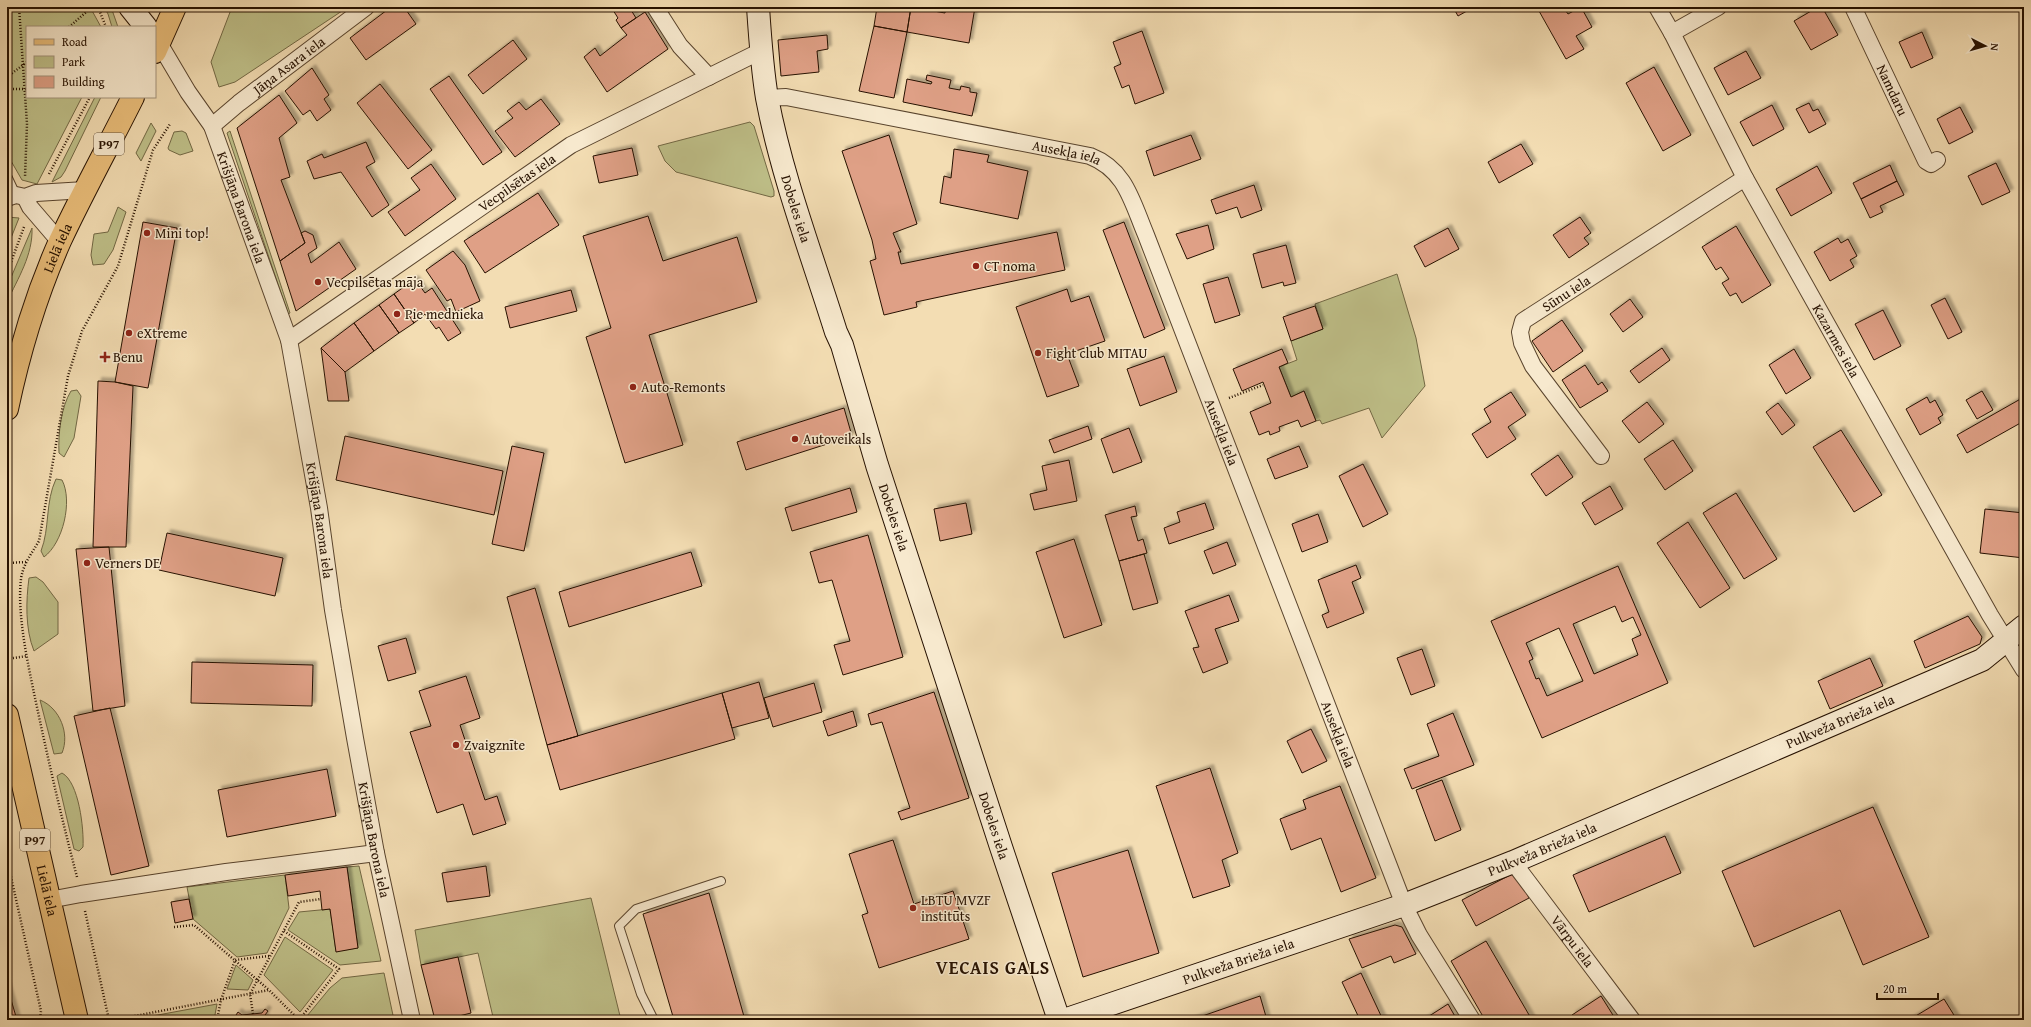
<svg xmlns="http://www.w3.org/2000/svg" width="2031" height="1027" font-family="'Gentium Book Plus',serif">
<defs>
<filter id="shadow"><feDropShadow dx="3.5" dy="-3.5" stdDeviation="1" flood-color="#0004"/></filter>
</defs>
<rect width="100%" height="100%" fill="#f3ddb3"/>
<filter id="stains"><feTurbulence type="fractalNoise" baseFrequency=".005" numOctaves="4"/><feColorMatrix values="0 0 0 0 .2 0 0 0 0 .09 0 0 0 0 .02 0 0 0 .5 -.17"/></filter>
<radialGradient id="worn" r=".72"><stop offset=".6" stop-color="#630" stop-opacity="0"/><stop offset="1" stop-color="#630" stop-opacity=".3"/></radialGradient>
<path fill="#bfc089" stroke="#726844" d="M7,7H90L101,27H27V97H82L37,184L22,180L7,154Z
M104,7H111L118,27H112L108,14Z
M232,7H348L235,82L219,87L211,62Z
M95,97H101L65,171L61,177L52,182Z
M750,122L754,126L774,191V196L771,197L676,172L665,161L658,146Z
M151,123L156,131L141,161L136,153Z
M182,131L186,133L193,151L180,155L169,150L168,148L174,132Z
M230,131L290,313L288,314L227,133Z
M118,207L126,212L113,250L104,264L93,265L91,255L94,234L108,232Z
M7,217L19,218L7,248Z
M32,228C33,255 18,278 7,302V287Z
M1397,274L1416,338L1425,386L1382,438L1369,408L1322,424L1320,420L1316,421L1304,391L1291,397L1279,367L1297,360L1291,341L1323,329L1315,304Z
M77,390L81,396L74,438L64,457L59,453C58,434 61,407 71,391Z
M56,479L62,480C73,501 63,543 44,557L41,551C50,528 45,502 56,479Z
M36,577L43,582L58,602V634L34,651C25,629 26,600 29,578Z
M40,700C60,708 70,734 62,753L54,754Z
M62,773C79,782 84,829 83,847L79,851L74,849L57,776Z
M359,866L381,961L340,965L288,930L299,912L330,909L336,951L358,948L347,867Z
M285,875L289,908L267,953L237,957L193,919L187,887Z
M591,898L621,1020H483L493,1017L478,953L421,965L415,930Z
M285,937L333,970L300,1012L264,975Z
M236,965L253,980L248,990L227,989Z
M384,973L394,1020H311L307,1016L330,988L342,978Z
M217,1004L214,1020H131Z"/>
<path fill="#dfa086" stroke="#261100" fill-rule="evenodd" filter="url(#shadow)" d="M391,7H404L416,24L366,60L350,38Z
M611,7H636L631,10L636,18L621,28L616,20L618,18Z
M877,7H911L907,32L874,26Z
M911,7L945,13L946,7H975L969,43L907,32Z
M1453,7H1474L1458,16Z
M1546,7H1563L1568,14L1581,7L1592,27L1576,36L1584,49L1566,59L1539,11Z
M1818,7H1822L1838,35L1811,50L1794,21Z
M645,12L668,49L607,92L584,57L595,48L600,56L627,35L621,28Z
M874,26L907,32L894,98L859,91Z
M1142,31L1164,93L1135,104L1129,85L1122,88L1114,67L1121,64L1113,42Z
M1922,32L1933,58L1911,68L1899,42Z
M827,35L828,49L817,51L819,72L781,76L778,40Z
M513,40L527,59L483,94L468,75Z
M1746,51L1761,78L1728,95L1714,68Z
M1654,67L1691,135L1663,151L1626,83Z
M312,68L329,95L324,99L331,110L317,121L310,110L303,115L285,91Z
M927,75L951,80L949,88L960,90L961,86L970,88V92L977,93L972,116L903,102L907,79L931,84L932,82L926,80Z
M449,76L502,152L483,165L430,89Z
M380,84L432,150L408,169L357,103Z
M279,95L297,123L279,138L290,177L281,180L305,243L280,261L237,128Z
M541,99L560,124L515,157L495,131L513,118L507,111L519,102L526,110Z
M1809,103L1813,111L1818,109L1826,124L1809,133L1796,109Z
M1772,105L1784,129L1753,146L1740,122Z
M1960,107L1973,132L1949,144L1937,119Z
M889,135L917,224L893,233L901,252H898L901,264L1057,232L1065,270L916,302L917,307L884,315L870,261L876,259L872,240L842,151Z
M1191,135L1201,159L1154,176L1146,151Z
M366,142L375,162L366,167L389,205L372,217L341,172L314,179L307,161L322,154L324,158Z
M1521,144L1533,164L1499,183L1488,162Z
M632,148L638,175L599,183L593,156Z
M954,149L989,155L987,162L1028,171L1018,219L940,203L944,176L951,178Z
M1996,163L2010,192L1982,205L1968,176Z
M431,164L456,199L405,236L388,212L420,190L411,178Z
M1890,165L1897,181L1861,199L1853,183Z
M1817,166L1832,193L1791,216L1776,189Z
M1897,181L1904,195L1880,206L1883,212L1870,218L1861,199Z
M1254,185L1262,210L1241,218L1237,207L1216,214L1211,200Z
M538,193L559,225L485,273L464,241Z
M648,216L663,261L737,237L757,302L649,335L683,445L625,463L586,337L611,328L583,236Z
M1580,217L1591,233L1584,238L1589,244L1569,258L1553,235Z
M143,222L177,228L148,388L115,382Z
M1124,222L1165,329L1144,338L1103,230Z
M1208,225L1214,249L1187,259L1176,234Z
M1736,226L1771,285L1742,303L1736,293L1730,296L1722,283L1729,279L1721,267L1716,270L1702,247Z
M1448,228L1459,249L1425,267L1414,246Z
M305,231L313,235L317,248L308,254L311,263L339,242L356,269L296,311L280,261L305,243L301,233Z
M1838,238L1841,243L1848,239L1857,256L1850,260L1854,267L1830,281L1814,252Z
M1286,245L1296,283L1284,286L1283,282L1262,288L1253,254Z
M453,251L465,265L480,301L456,312L451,299L447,301L426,270Z
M1228,277L1240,315L1215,323L1203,284Z
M415,279L425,293L432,288L461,333L448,341L439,327L436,329L425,314L414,323L394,294Z
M1067,289L1071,302L1089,296L1105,341L1067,354L1079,386L1047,397L1016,307Z
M571,290L577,311L510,328L505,307Z
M394,294L414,323L399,333L379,305Z
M1945,298L1962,332L1948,339L1931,305Z
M1630,299L1643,317L1623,332L1610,314Z
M379,305L399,333L374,351L354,323Z
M1315,306L1323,329L1291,341L1283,317Z
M1883,310L1901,346L1874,360L1855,324Z
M1562,320L1583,351L1553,372L1532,341Z
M354,323L374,351L345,372L321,348Z
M321,348L345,372L349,401H328Z
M1662,348L1670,360L1639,383L1630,371Z
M1282,349L1288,363L1279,367L1291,397L1304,391L1316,421L1301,427L1298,420L1279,427L1280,431L1270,435L1269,431L1259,435L1250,412L1271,403L1263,382L1242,391L1233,369Z
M1794,349L1811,378L1786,394L1769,365Z
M1164,356L1177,392L1140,406L1127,369Z
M1585,365L1598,385L1602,382L1608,391L1580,408L1562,380Z
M98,381L115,382L133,386L126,547H93Z
M1982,391L1993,410L1977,419L1966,400Z
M1511,392L1526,415L1508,427L1516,439L1487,458L1472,434L1491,422L1484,409Z
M1927,397L1930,403L1935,400L1943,415L1938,418L1941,423L1920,435L1906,409Z
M2024,397V421L1967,453L1957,435Z
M1647,402L1664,424L1639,443L1622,421Z
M1778,403L1795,425L1782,435L1766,412Z
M844,408L852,436L746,470L737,442Z
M1088,426L1092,439L1054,453L1049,440Z
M1129,428L1142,462L1113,473L1101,439Z
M1841,430L1882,495L1854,512L1813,447Z
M345,436L503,471L494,515L336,480Z
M1673,440L1693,471L1665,490L1644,459Z
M512,446L544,453L524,551L492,544Z
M1299,446L1308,467L1275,479L1267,459Z
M1558,455L1573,477L1546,496L1531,474Z
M1069,460L1077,501L1034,510L1030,494L1047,490L1042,466Z
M1363,464L1388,514L1363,527L1339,476Z
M1610,486L1623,509L1595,525L1582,503Z
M850,488L857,512L792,531L785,508Z
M1736,493L1777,559L1744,579L1703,513Z
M966,503L972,534L940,541L934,509Z
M1205,503L1214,529L1169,544L1164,528L1180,522L1177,512Z
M1135,506L1137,516L1131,517L1138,541L1143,539L1147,553L1119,561L1105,515Z
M1985,509L2024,513V558L1980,553Z
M1318,514L1328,542L1302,552L1292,524Z
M1688,522L1730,588L1700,608L1657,543Z
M167,533L283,558L275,596L159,570Z
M868,535L903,657L843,675L834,645L850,641L832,580L819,583L810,552Z
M1074,539L1102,625L1064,638L1036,552Z
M1227,542L1236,565L1213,574L1204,551Z
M109,547L125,706L93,711L76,549Z
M691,552L702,586L569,627L559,592Z
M1144,554L1158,603L1133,610L1119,561Z
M1356,565L1361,578L1352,582L1364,613L1327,628L1322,615L1329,612L1318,580Z
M1618,566L1668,683L1542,738L1491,621ZM1615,606L1622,622L1633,617L1641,635L1632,639L1638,655L1594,674L1573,624ZM1559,628L1583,681L1547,696L1539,678L1536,679L1529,661L1533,659L1526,643Z
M535,588L578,736L547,745L507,597Z
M1229,595L1239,621L1215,629L1228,663L1203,673L1193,648L1199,647L1185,611Z
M1968,616L1982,637L1980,644L1925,668L1914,641Z
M406,638L416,673L388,681L378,646Z
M1422,649L1435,686L1411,695L1397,658Z
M1870,658L1883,686L1830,709L1818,681Z
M192,662L313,665L312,706L191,703Z
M466,676L480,718L460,725L485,800L497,796L506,824L473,835L463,804L437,813L410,732L431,726L419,691Z
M759,682L769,718L732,728L722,693Z
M814,683L822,712L773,727L764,698Z
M934,692L969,798L901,820L898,812L910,808L882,722L871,725L868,714Z
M722,693L735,739L560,790L547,745Z
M110,708L149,866L111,875L74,716Z
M853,711L857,726L828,736L823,721Z
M1453,713L1474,765L1412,789L1404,769L1439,756L1427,724Z
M1311,729L1327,761L1302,773L1287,741Z
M1210,768L1238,853L1222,860L1230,886L1193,898L1156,786Z
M327,769L336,816L227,837L218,790Z
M1442,780L1461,830L1435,841L1416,790Z
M1340,786L1376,878L1341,892L1321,838L1291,850L1280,819L1306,809L1303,800Z
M1873,807L1929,937L1863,965L1840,910L1754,947L1722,871Z
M1665,836L1681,873L1589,912L1573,875Z
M893,840L914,904L953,891L969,939L879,968L862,915L868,913L849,854Z
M1128,850L1159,953L1083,977L1052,873Z
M486,866L490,896L447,902L442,873Z
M347,867L358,948L336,952L330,909L322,910L320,891L288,896L285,875Z
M1516,872L1529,898L1476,926L1462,900Z
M709,893L745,1020H674L643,914Z
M189,899L193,919L175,923L171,902Z
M1395,925L1402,927L1416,954L1394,963L1391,956L1362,968L1349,939Z
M1486,941L1532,1020H1485L1451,961Z
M458,957L471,1013L443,1020H435L421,965Z
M1361,973L1383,1020H1360L1342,982Z
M7,986L17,1020H7Z
M1260,996L1267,1020H1191Z
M1601,996L1616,1020H1575L1572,1015Z
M1944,999L1957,1020H1909Z
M1448,1004L1457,1020H1423Z
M265,1009L268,1011L265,1015V1020H240L236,1015L238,1012L242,1015L262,1013Z"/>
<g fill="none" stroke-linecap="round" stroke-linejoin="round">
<g stroke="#59442d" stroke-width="10">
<path id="lane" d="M7,176L16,195
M654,1020L641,994L619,926L636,909L721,881"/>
</g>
<g stroke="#59442d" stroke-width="18">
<g id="street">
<path d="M655,7L680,46L709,77"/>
<path id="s1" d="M1657,7L1672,33L1745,178L1990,615L2024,670"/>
<path id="s2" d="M1853,7L1926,161L1931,164L1937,160"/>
<path d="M1672,33L1718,7"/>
<path id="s3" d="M159,43L188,92L212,126L289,340L319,508L333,610L355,738L376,853L412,1020"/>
<path id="s4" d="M767,98L786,97L1090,156C1126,170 1132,202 1146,235L1404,905L1419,935L1472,1020"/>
<path id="s5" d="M212,126L239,103L366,7"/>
<path d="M25,197L30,207L60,242"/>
<path d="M7,198L16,195L25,197L36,193L85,190"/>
<path id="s6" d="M289,340L571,145L761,51"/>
<path id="s7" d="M1601,456L1533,366L1522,343L1520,332L1523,321L1745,178"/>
<path id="s8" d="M1513,862L1632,1020"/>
<path d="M49,900L81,894L226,872L376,853"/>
</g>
</g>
<g stroke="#261100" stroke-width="24">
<g id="secondary">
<path d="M130,7L146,27"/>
<path id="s9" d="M758,7C760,37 762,68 767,98C782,177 812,255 836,332L842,345L877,465L1001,847L1059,1020"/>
<path id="s10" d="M1064,1020L1404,905L1513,862L1982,660L2024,626"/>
</g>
</g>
<g stroke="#261100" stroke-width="24">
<g id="primary">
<path d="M155,52L175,7"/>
<path id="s11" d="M7,409C19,352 36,295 60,241C83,192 109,145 133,97"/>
<path id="s12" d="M7,715L77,1020"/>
</g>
</g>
<path stroke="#261100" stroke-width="2.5" stroke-dasharray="1 2" stroke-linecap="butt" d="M19,7L27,124L25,177
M98,7L106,27
M69,27L92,7
M7,77L27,62
M7,89H27
M49,174L90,97
M7,273L24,227
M1229,398L1263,385
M7,563L26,562
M7,659L27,656
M7,859L41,1011L40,1020
M77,877C61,816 47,755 34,693C27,660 17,612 21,579C23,564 32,553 39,541L68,376L82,331L118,266L153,150L170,124
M85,911L109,1020
M174,927L194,925L269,990
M284,931L339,969L299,1020
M253,1014L250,994L299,902L321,899
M114,1020L269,990L299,1020
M217,1020L221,1000L235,960L269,956"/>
<use href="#lane" stroke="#f7e9ce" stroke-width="8"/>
<use href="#street" stroke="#f7e9ce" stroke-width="16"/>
<use href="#secondary" stroke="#f7e9ce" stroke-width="22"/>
<use href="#primary" stroke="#eabe7a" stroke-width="22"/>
</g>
<g fill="#8f2418" stroke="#f7e9ce" stroke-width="1.5">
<circle cx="147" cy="233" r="4"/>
<circle cx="976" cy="266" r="4"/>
<circle cx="318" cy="282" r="4"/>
<circle cx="397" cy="314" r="4"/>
<circle cx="129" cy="333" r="4"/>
<circle cx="1038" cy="353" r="4"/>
<path d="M103 351h4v4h4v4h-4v4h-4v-4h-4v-4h4z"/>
<circle cx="633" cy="387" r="4"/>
<circle cx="795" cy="439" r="4"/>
<circle cx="87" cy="563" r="4"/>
<circle cx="456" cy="745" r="4"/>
<circle cx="913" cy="908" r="4"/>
</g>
<g text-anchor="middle" stroke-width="3" stroke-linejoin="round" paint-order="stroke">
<g fill="#f7e9ce" stroke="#65523e" stroke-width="1">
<rect x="94" y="133" width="30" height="22" rx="3"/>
<rect x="20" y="829" width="30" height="22" rx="3"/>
</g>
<g font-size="13" font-weight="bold" fill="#261100">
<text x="109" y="149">P97</text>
<text x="35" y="845">P97</text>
</g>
<g font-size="14" fill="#261100" stroke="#f7e9ce">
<text dy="5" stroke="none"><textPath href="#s5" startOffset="98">Jāņa Asara iela</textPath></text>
<text dy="5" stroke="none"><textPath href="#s2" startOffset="92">Namdaru</textPath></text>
<text dy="5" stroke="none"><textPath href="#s4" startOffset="305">Ausekļa iela</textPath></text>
<text dy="5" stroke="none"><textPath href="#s6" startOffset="277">Vecpilsētas iela</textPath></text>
<text dy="5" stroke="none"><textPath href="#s3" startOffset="185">Krišjāņa Barona iela</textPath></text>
<text dy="5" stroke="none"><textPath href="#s9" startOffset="206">Dobeles iela</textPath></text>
<text dy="5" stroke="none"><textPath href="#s11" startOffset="169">Lielā iela</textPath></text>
<text dy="5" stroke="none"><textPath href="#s7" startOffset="212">Sūnu iela</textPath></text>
<text dy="5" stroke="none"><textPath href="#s1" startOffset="379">Kazarmes iela</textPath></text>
<text dy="5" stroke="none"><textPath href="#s4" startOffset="640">Ausekļa iela</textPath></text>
<text dy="5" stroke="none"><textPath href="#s9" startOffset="530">Dobeles iela</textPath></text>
<text dy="5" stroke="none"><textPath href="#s3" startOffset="509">Krišjāņa Barona iela</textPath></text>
<text dy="5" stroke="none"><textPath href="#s10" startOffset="832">Pulkveža Brieža iela</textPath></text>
<text dy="5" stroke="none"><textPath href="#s4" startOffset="964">Ausekļa iela</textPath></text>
<text dy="5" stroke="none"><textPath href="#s9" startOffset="854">Dobeles iela</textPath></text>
<text dy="5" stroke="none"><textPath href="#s3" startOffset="833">Krišjāņa Barona iela</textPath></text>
<text dy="5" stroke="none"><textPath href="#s10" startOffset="508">Pulkveža Brieža iela</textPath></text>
<text dy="5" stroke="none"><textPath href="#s12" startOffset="180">Lielā iela</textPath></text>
<text dy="5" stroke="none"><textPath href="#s8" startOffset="99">Vārpu iela</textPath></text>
<text dy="5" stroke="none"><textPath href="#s10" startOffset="184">Pulkveža Brieža iela</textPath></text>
</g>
<g font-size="14" fill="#261100" stroke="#f7e9ce" text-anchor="start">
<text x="155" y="238">Mini top!</text>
<text x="984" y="271">CT noma</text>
<text x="326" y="287">Vecpilsētas māja</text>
<text x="405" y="319">Pie mednieka</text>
<text x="137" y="338">eXtreme</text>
<text x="1046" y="358">Fight club MITAU</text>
<text x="113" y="362">Benu</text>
<text x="641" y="392">Auto-Remonts</text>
<text x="803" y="444">Autoveikals</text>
<text x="95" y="568">Verners DE</text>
<text x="464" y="750">Zvaigznīte</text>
<text x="921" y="905">LBTU MVZF<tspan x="921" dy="16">institūts</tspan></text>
</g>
<g font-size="18" font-weight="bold" letter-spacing="1" fill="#261100" stroke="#f7e9ce">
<text x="993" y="974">VECAIS GALS</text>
</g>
</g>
<rect width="2031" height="1027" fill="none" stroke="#f3ddb3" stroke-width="24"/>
<rect x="8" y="8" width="2015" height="1011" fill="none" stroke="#261100" stroke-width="2"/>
<rect x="12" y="12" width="2007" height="1003" fill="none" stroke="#261100"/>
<rect x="26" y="26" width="130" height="72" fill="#f7e9ce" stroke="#a3937c"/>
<rect x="34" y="39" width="20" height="6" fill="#eabe7a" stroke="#a3937c"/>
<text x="62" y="46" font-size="12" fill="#261100">Road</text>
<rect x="34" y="56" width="20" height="12" fill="#bfc089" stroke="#a3937c"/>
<text x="62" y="66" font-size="12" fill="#261100">Park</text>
<rect x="34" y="76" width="20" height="12" fill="#dfa086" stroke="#a3937c"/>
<text x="62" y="86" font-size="12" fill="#261100">Building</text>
<g transform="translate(1985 46) rotate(96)" stroke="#f7e9ce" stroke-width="3" paint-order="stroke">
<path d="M0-3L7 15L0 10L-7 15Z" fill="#261100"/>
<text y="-6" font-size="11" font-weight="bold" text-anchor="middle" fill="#261100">N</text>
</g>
<path d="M1877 993v6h61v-6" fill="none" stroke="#261100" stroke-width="2"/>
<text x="1883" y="993" font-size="12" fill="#261100" stroke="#f7e9ce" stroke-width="3" paint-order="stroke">20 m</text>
<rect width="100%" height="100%" filter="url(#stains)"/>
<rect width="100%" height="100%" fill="url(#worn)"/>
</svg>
